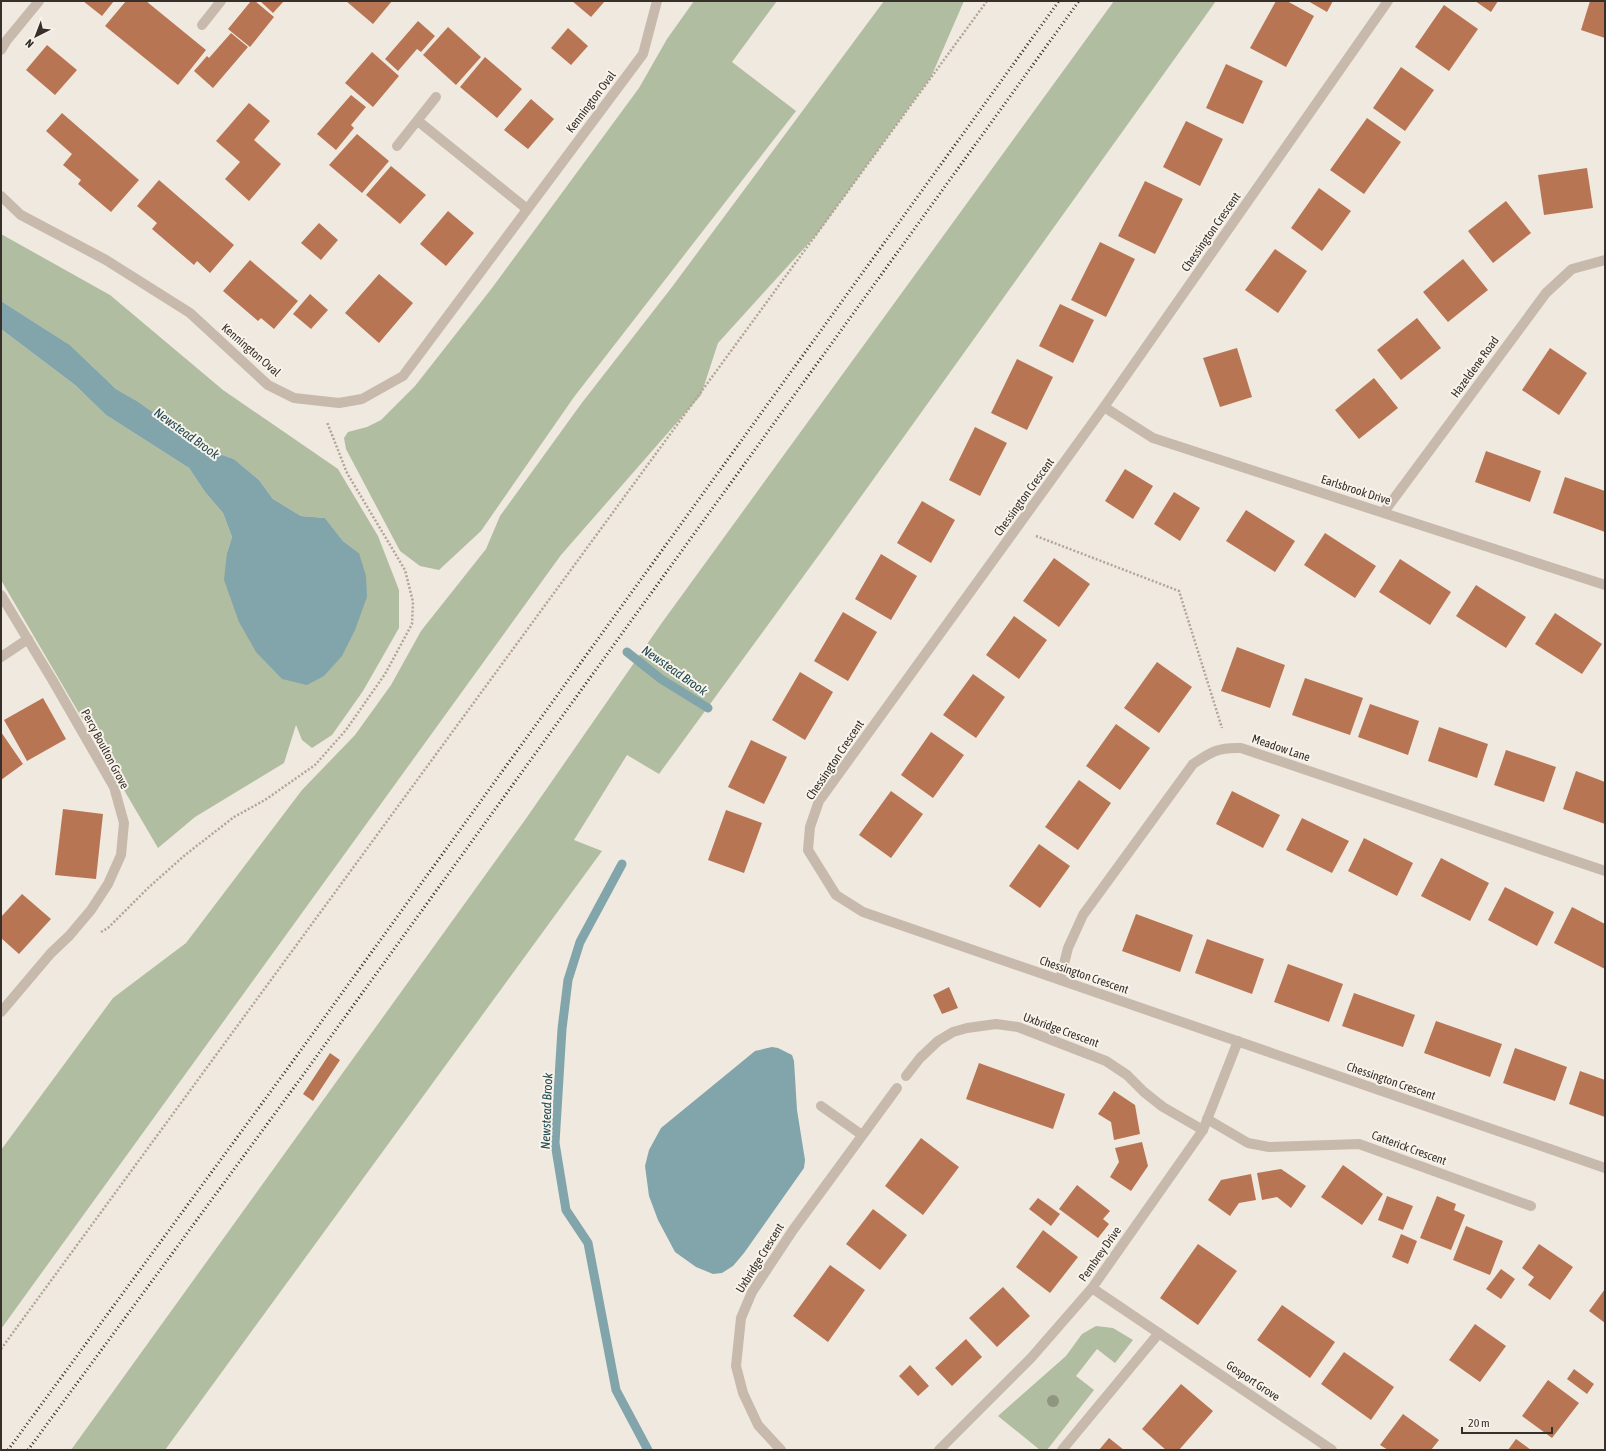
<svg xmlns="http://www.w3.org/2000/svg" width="1606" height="1451" font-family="'Asap Condensed',sans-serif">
<rect width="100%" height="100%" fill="#f0e9df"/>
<path fill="#b1bda0" d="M694,1H777L732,62L796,111L574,397L481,531L439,570L420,566L400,551L346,449L344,438L348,432L367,427L381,420L415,386L492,288L639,88L667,39Z
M884,1H964L931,77L817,234L718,343L701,395L561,555L1,1329V1150L113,998L186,943L302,790L355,735L391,685L421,631L486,549L500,516L581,404L672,287Z
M1114,1H1216L832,537L659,774L627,755L574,840L602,851L165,1450H71L525,820L661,624Z
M1,234L110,295L223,390L338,469L378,536L399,590V628L363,691L332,735L312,748L302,740L296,725L284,763L195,817L158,848L1,580V329L75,385L106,415L189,468L205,492L223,513L232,537L227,553H359L343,541L325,518L301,516L273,499L259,480L234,459L205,449L137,401L116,389L70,345L1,301Z
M1096,1326L1113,1328L1133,1340L1115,1363L1097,1349L1076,1376L1094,1390L1047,1450H1040L998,1416L1066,1356L1082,1334Z"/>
<path fill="#81a5aa" d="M1,301L70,345L116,389L137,401L205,449L234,459L259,480L273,499L301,516L325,518L343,541L359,553L366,576L367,597L355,630L342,656L324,676L307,685L282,679L256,652L239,622L224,580L227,553L232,537L223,513L205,492L189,468L106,415L75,385L1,329Z
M772,1047L778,1048L792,1055L794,1061L797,1110L805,1160L804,1168L744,1253L733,1266L722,1273L713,1274L696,1267L675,1252L658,1220L649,1196L645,1166L649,1150L661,1128L755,1051Z"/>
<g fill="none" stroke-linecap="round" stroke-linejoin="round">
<path stroke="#81a5aa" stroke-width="9" d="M627,652L661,679L708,708
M622,864L580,942L568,980L562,1029L555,1143L566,1210L588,1243L616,1390L648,1450"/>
</g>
<path fill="#b87554" d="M83,1H114L102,16Z
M126,1H146L206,50L178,85L105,26Z
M251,1H255L274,17L250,47L228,29Z
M260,1H284L273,13Z
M346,1H392L373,24Z
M572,1H605L591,17Z
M1276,1H1287L1314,16L1286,67L1250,48Z
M1308,1H1333L1327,12Z
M1475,1H1498L1491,12Z
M1590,1H1605V38L1581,30Z
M1444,5L1478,29L1449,71L1415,47Z
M418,21L435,36L421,52L417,49L398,71L385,59Z
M448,27L481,57L456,85L423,55Z
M568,28L588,46L571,65L551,48Z
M231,33L248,47L213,88L194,71L207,56L209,58Z
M47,45L77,70L55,95L26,70Z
M372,52L399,76L373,107L345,83Z
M485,57L522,89L497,118L460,87Z
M1226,64L1263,81L1243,124L1206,108Z
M1401,67L1434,90L1405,131L1373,108Z
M351,95L366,107L351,125L354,128L336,150L317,134Z
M531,99L554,119L528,149L504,130Z
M249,103L270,121L254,140L281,164L249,201L225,179L240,162L216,141Z
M62,113L139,180L111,212L78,184L81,180L63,165L72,154L46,131Z
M1367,118L1401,142L1364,194L1330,170Z
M1186,121L1223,139L1200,186L1163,167Z
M357,134L389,161L362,193L329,165Z
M391,166L426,195L400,224L366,195Z
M1587,168L1593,208L1544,215L1538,175Z
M159,180L234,245L210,273L197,261L194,265L152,229L157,223L137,206Z
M1145,181L1183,199L1155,254L1118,236Z
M1319,188L1351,211L1322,251L1291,228Z
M1506,201L1531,233L1493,263L1468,231Z
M448,211L474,233L446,266L420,244Z
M319,223L338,240L321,260L301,243Z
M1100,242L1135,259L1106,317L1071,300Z
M1275,249L1307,271L1278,313L1245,290Z
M1463,259L1488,290L1448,322L1423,292Z
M250,260L298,301L274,329L261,318L258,321L223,291Z
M379,274L413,303L379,343L345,313Z
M310,294L328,310L311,329L293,314Z
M1060,304L1094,320L1073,363L1039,346Z
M1417,318L1441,348L1401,380L1377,350Z
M1237,348L1252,397L1220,407L1203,358Z
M1550,348L1587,373L1559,415L1522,390Z
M1017,359L1053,377L1027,430L991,413Z
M1374,378L1398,408L1359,439L1335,410Z
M975,427L1007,443L980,496L949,480Z
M1486,451L1541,471L1530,502L1475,482Z
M1125,469L1153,486L1133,519L1105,501Z
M1565,477L1605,491V532L1553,513Z
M1174,492L1200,508L1180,541L1154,524Z
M922,501L955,520L931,563L897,543Z
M1246,510L1295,541L1275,572L1226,541Z
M1325,533L1376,566L1355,598L1304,565Z
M881,554L917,576L891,620L855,599Z
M1054,558L1090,584L1059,627L1023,601Z
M1400,559L1451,592L1430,625L1379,592Z
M1476,585L1526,617L1506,648L1456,616Z
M843,612L877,632L848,681L814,661Z
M1555,613L1602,644L1582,674L1535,644Z
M1014,616L1047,640L1019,679L986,655Z
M1237,647L1285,665L1270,708L1221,691Z
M1157,662L1192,687L1159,733L1124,708Z
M800,672L833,692L805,740L772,720Z
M973,674L1005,697L976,738L943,715Z
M1305,678L1363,698L1350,735L1292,715Z
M43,698L66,739L27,761L4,720Z
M1370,704L1419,721L1408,755L1358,737Z
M1116,724L1150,748L1120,790L1086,766Z
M1439,727L1488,744L1477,778L1428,761Z
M1,732L23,764L1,780Z
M931,732L964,755L933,798L901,775Z
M751,740L787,757L764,804L728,787Z
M1506,750L1556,767L1544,802L1494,785Z
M1576,771L1605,782V824L1563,809Z
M1079,780L1111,803L1078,850L1045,827Z
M891,791L923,814L891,858L859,835Z
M1232,791L1280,815L1263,848L1216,824Z
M63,809L103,814L96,879L55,875Z
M726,810L762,823L744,873L708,860Z
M1302,818L1349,841L1332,873L1286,850Z
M1364,838L1413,863L1397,896L1348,871Z
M1039,844L1070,866L1040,908L1009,886Z
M1441,858L1489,883L1470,921L1421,896Z
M1505,887L1554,912L1537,946L1488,920Z
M22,894L51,919L19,954L1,938V917Z
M1572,907L1605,924V969L1554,943Z
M1136,914L1193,935L1180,972L1122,951Z
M1207,939L1264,959L1252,994L1195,973Z
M1288,964L1343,984L1329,1022L1274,1002Z
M949,987L958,1008L942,1014L933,995Z
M1354,993L1415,1015L1403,1047L1342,1026Z
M1436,1021L1502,1044L1490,1077L1424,1053Z
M1515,1048L1567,1067L1555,1101L1503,1083Z
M330,1053L340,1060L313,1101L303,1094Z
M979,1063L1065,1094L1053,1129L966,1099Z
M1580,1071L1605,1080V1117L1569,1104Z
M1114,1091L1135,1105L1140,1134L1114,1140L1111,1122L1098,1114Z
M921,1138L959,1167L923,1215L885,1186Z
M1142,1142L1148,1166L1131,1191L1110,1177L1119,1162L1115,1148Z
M1343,1165L1383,1194L1362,1225L1321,1197Z
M1281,1169L1306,1186L1291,1208L1277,1197L1262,1200L1257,1173Z
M1251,1174L1256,1200L1239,1203L1230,1216L1208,1200L1221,1180Z
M1077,1185L1110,1211L1103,1219L1109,1224L1098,1238L1059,1209Z
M1387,1196L1413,1206L1403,1230L1378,1220Z
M1437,1196L1456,1204L1454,1210L1465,1215L1451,1250L1420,1238Z
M1038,1198L1060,1214L1051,1226L1029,1209Z
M873,1209L907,1235L880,1270L846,1244Z
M1466,1226L1503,1241L1490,1275L1453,1260Z
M1043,1230L1078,1257L1050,1293L1016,1267Z
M1401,1234L1417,1241L1408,1264L1392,1257Z
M1198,1244L1237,1271L1198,1325L1160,1298Z
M1539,1244L1573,1267L1550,1300L1528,1285L1534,1277L1522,1268Z
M830,1265L865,1290L828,1342L793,1316Z
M1501,1269L1515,1279L1501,1299L1486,1289Z
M1003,1287L1030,1316L997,1347L969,1318Z
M1605,1289V1323L1589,1311Z
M1282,1305L1335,1342L1310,1378L1257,1340Z
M1475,1324L1506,1346L1480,1382L1449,1360Z
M966,1339L982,1357L952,1386L935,1368Z
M1344,1352L1394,1387L1371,1420L1321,1384Z
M910,1365L929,1386L918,1396L899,1376Z
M1574,1369L1594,1384L1587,1394L1567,1379Z
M1548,1380L1579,1403L1552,1438L1522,1416Z
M1181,1384L1213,1411L1179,1450H1166L1142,1429Z
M1403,1414L1439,1440L1431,1450H1388L1380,1445Z
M1109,1438L1124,1450H1099Z
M1516,1439L1531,1450H1508Z"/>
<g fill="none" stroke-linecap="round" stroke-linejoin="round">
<path stroke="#b2a596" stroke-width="2.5" stroke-dasharray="2 2" stroke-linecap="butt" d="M1036,536L1179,591L1222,728
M101,932L108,928L148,888L185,855L234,817L265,800L315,765L346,730L385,674L412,624L413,602L405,570L347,473L327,422
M1,1349L987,1"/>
<path stroke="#c7baac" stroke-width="10" d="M1,1012L51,953L69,936L91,910L108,884L121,855L124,823L114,787L53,681
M906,1076L920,1058L938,1041L953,1032L967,1028L996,1024L1018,1027L1106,1061L1127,1075L1144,1092L1163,1107L1203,1130
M1207,1119L1248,1143L1269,1147L1359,1144L1531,1206
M1062,1450L1159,1333"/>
<path stroke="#c7baac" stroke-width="10" d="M1388,1L1104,407L819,801L810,827L808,850L836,895L863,912L1605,1168
M202,25L221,1
M1,50L7,40L39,1
M418,121L527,209
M397,146L436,97
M1,196L21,215L106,260L190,313L268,385L294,398L339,403L362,399L403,376L643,54L657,1
M1104,407L1153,438L1605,585
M1384,512L1546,293L1572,269L1605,260
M1,595L53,681
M1,657L28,639
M1060,980L1068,948L1083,915L1193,764C1211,752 1218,747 1241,748L1605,871
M821,1106L862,1135
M1092,1288L1332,1450
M781,1450L758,1425L743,1393L736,1366L741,1318L752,1292L793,1230L897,1088
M939,1450L1031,1358L1092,1288L1203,1130L1238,1041"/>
<path stroke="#362f2a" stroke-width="3" stroke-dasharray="1 3" stroke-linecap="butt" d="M8,1450L285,1072L1059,1
M28,1450L298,1082L1079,1"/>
</g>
<circle fill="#90957f" cx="1053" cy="1401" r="6"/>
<g text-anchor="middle" stroke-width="4" stroke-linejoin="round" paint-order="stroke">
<g font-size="12" fill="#362f2a" stroke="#f8f3eb">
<text transform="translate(591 102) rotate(-53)" y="4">Kennington Oval</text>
<text transform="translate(1211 232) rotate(-55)" y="4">Chessington Crescent</text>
<text transform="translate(251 350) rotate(41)" y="4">Kennington Oval</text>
<text transform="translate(1475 367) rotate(-54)" y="4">Hazeldene Road</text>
<text transform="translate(1356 490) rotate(18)" y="4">Earlsbrook Drive</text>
<text transform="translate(1024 497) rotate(-54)" y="4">Chessington Crescent</text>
<text transform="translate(1281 748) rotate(19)" y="4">Meadow Lane</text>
<text transform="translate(105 749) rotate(62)" y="4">Percy Boulton Grove</text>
<text transform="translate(835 760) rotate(-56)" y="4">Chessington Crescent</text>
<text transform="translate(1084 975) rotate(19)" y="4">Chessington Crescent</text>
<text transform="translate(1061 1030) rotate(20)" y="4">Uxbridge Crescent</text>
<text transform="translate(1391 1081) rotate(19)" y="4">Chessington Crescent</text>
<text transform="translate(1409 1148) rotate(20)" y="4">Catterick Crescent</text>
<text transform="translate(1100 1254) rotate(-55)" y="4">Pembrey Drive</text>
<text transform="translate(760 1258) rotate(-58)" y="4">Uxbridge Crescent</text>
<text transform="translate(1253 1381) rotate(34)" y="4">Gosport Grove</text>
</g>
<g font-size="13" font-style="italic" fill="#244b52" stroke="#f8f3eb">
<text transform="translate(187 433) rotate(36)" y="5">Newstead Brook</text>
<text transform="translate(675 670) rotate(35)" y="5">Newstead Brook</text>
<text transform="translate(546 1111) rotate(-88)" y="5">Newstead Brook</text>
</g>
</g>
<rect width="1606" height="1451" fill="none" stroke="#362f2a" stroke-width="4"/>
<g transform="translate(36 36) rotate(222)" stroke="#f8f3eb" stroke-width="3" paint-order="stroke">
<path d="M0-3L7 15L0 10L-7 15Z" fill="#362f2a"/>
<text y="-6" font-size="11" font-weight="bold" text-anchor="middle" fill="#362f2a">N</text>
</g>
<path d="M1462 1427v6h90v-6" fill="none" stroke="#362f2a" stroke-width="2"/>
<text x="1468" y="1427" font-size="12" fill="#362f2a" stroke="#f8f3eb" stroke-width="3" paint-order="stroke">20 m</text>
</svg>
